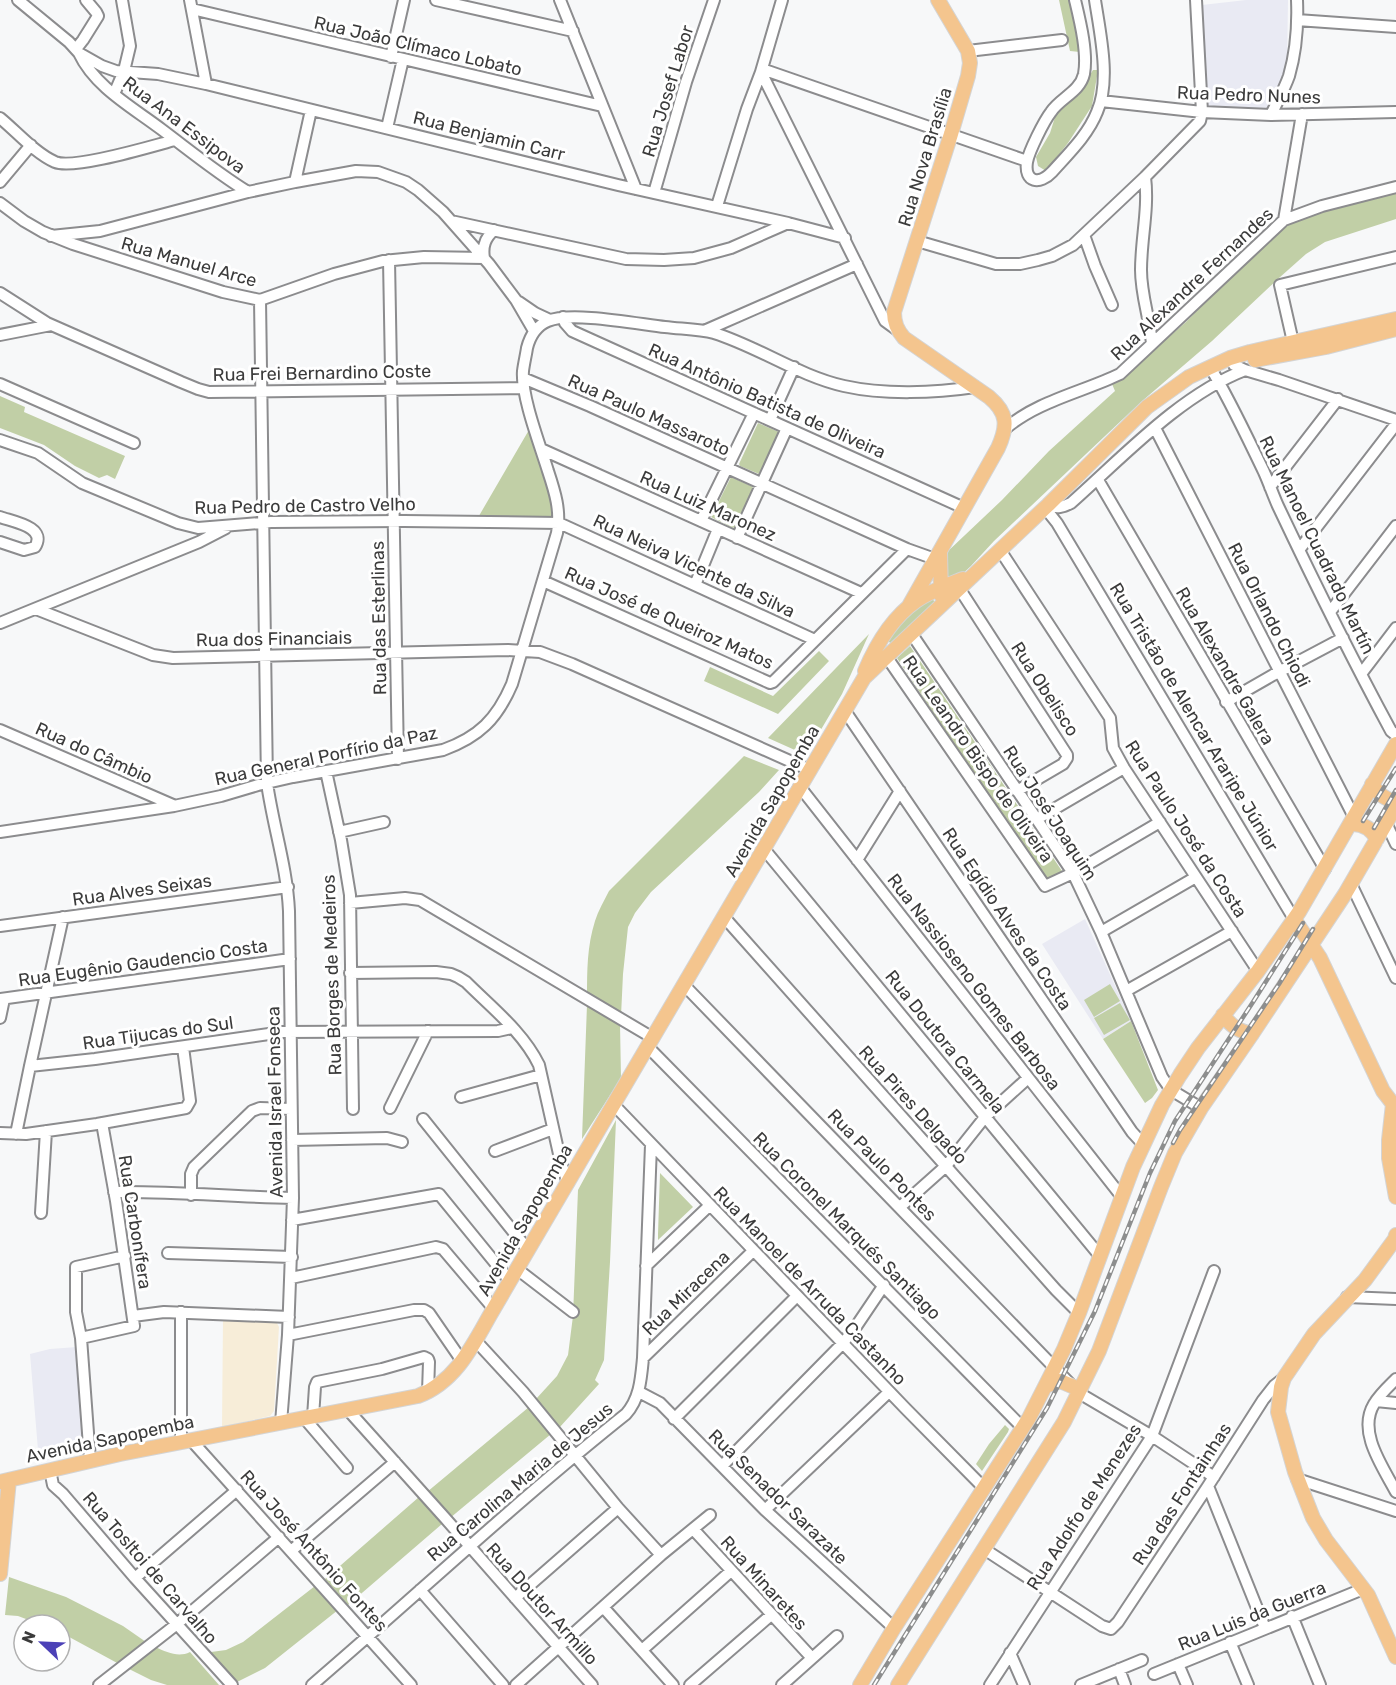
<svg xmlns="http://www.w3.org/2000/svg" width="1396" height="1685" font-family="Rubik,sans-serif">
<rect width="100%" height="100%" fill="#f7f8f9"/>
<path fill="#f7edd8" d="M223,1318L276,1321L279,1327L274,1411L270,1416L222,1427Z"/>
<path fill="#e9eaf3" d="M1246,0H1288L1287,66L1268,110L1206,108L1202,5Z
M1085,919L1131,1021L1103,1039L1042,944Z
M77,1347L83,1452L39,1462L30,1354L50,1349Z"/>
<path fill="#c1cfa6" d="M1059,0H1071L1080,52L1070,51Z
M1093,70H1098L1092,106L1068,143L1046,171L1038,166L1036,157L1050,133L1056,114L1078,94Z
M1396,186V219L1325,242L1306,254L1279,278L1212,341L1141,402L994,541L971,566L958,578H951L945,575L946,553L1002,500L1049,451L1115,391L1112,384L1127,373L1186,322L1253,252L1296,218Z
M0,396L25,407L24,412L125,456L115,479L107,475L99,478L75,466L44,445L0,428Z
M533,423L559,523L476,521Z
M758,423L779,432L759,474L740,466L739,464Z
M731,477L753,487L735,527L733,528L711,517Z
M926,600H933L936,602L892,644L889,642L888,636L894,627Z
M869,634L842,694L806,755L768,738Z
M910,646L1064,874L1045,881L897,658Z
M819,651L829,661L778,714L704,681L710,667L773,696Z
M744,756L779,770L759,792L651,892L635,913L628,927L623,974L621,1016L587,996C587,971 587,946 595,921C598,911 604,901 609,891Z
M1110,984L1120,1001L1094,1017L1084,1000Z
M1120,1003L1130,1020L1104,1035L1094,1018Z
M587,1005L620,1024L621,1078L582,1139Z
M1131,1021L1158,1090L1152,1098L1145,1103L1103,1039Z
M616,1120L610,1262L604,1360L595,1380L599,1384L559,1428L536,1399L557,1376L568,1355L573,1316L578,1190Z
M660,1173L693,1207L658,1240V1234Z
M529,1407L551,1434L450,1518L427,1492Z
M1005,1425L1009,1429L1008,1432L982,1471L976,1464L989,1444Z
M419,1497L442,1524L348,1605L325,1579Z
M9,1577L66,1597L123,1626L146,1642L119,1664L60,1632V1625H42L18,1616L5,1615Z
M315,1586L338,1610L265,1668L237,1682L211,1652L226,1650L243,1642Z
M155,1647C167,1652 178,1658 190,1652L219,1685H167L151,1680L129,1669Z"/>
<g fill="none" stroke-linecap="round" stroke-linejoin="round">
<g stroke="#8c8c8e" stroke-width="14">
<path id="minor" d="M18,0L69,42L79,53L102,66L116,71L158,74L206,84L618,185L788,223L845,238
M190,0L206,84
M436,0L573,31
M560,0L636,189
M782,0L761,72L885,321L896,329
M1075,0C1080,21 1088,53 1084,74C1080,92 1060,98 1051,112C1044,121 1029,151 1027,162C1024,183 1040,185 1052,172C1068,154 1088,135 1097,112C1111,81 1100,33 1095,0
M192,9L602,106
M1297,20L1396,27
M76,49L83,40L98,16L96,12L86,0
M968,51L1062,40
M79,53C95,87 132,107 161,129C189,150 217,173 248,192
M391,57L404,0
M762,69L1027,161
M114,94L124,71L130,46L122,0
M1101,101L1202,112L1271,115L1396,112
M1271,115C1277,102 1284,90 1289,76C1296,52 1298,24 1297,0
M0,118C17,132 35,153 55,162C74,170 152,146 175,140
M387,128L403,59
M1145,177C1149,208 1141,239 1141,270C1141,296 1150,319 1152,344
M0,182L31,145
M295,182L311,110
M654,193L686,82L714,0
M0,203L24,221L43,232L73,244L223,292L260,300L334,274L383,261L424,257L484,258C482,246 485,238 494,230
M717,206L747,109L761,72
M1284,220L1302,114
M451,221L626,259L664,260L694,258L731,248L788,223
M1084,235L1095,266L1112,305
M51,236L100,231L248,192L295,182L356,171L378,172L406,182L418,190L443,212L489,264L516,300L534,331
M917,241L996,264H1020L1038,260L1052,256L1073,245L1145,177L1200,121L1202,112L1196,0
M389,260L398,759
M0,293L47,323L181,382L198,389L209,392L524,388
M260,300L267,783C273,826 287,867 289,911L293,1198L288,1335L281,1423
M519,302L535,313L550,320
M563,317L565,323L572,331L964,508
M704,331L857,264
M0,335L51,325
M1293,342L1280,285L1396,257
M1234,365L1245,370L1279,380L1396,420
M1210,367C1230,400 1247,437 1264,472C1269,483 1273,495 1278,506C1314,582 1351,657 1391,731L1396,735
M523,378L590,406L907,549L935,559
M0,384L134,443
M770,420L794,367
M1155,428L1354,817
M1005,429C1037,401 1083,392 1120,374L1284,220L1322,206L1396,187
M0,440L38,453L82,483L178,523L198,528L271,522L404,521L559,523L815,640
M541,449L861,593
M1098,480L1325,869
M1270,487L1338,399
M1048,505C1057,509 1063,507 1071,503C1123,457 1180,395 1245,370
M1045,508L1057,523L1294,919
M0,517C14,522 47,527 35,547L24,550L0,542
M701,521L754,413
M737,538L787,428
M1000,550L1110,718L1113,748L1124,768L1258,971
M1299,550L1396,424
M543,581L770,683L773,682L907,549
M695,585L718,529
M959,588L1067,755V758L1063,764L1017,791
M36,609L153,655L173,658L508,650L540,652L572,664L810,770
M1330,612L1396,526
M0,623L199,542L226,528
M911,633L1073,873L1101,932L1162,1077L1171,1090L1201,1108
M886,656L1045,886L1073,873L1160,822
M1361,674L1396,628
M1226,702L1273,675L1343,638
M845,711L1132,1132L1143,1144
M0,730L173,805
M326,771L341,840L350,895L353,1109
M800,787L1122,1197
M1037,819L1124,768
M1386,823L1396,844
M0,832L174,806L221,796L258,785L293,777L443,750C479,737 497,719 512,684L557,533C561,511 555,492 548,471C540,445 521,396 523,371C524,363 526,355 527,348C530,336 536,326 548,321C571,311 638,324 665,327C681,329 699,329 714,333C759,347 799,376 844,386C884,395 935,393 975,387
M339,832L384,822
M764,849L1100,1256
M857,860L900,791
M1351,884L1396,978
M350,903L405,898L420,900L653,1038
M724,917L1056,1290L1079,1313
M0,926L288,887
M1101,932L1196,877
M350,973L436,972L451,974L458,977L466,982C492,1008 523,1032 539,1065L561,1163L568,1183
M684,985L1079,1393L1152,1436L1214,1477
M1126,991L1232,931
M0,999L290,959
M0,1018L4,999
M648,1047L1023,1428
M30,1066L95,1059L283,1032L498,1031L512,1028
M461,1097L541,1075
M614,1105L906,1409L984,1488
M390,1108L428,1031
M423,1119L528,1250
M0,1133L26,1134L97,1124L186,1108L190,1101L183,1047
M16,1134L30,1066L63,917
M292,1140L387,1138L402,1142
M495,1151L553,1129
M114,1192C174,1191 233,1197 293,1198
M191,1195V1174L194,1167L252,1111L260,1108L291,1109
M900,1207L946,1166L985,1117L1028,1078
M41,1213L46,1131
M292,1220L439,1194L510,1281
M168,1253L292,1257
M646,1266L709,1206
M517,1269L573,1312
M291,1278L436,1247L443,1249L494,1309
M1347,1297L1396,1299
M133,1316L164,1312L289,1317
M288,1335L414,1310H424L429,1313L462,1361
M81,1338L76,1312V1267L125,1256
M476,1341L523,1392L618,1508L661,1555
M643,1358L753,1251
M1396,1379C1389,1386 1380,1394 1374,1404C1357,1432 1383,1467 1396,1492
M639,1392L660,1403L765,1510L894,1628
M1376,1401L1396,1403
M348,1410L445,1518L592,1685
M313,1417L315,1387L317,1382L382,1369L424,1357L428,1359L429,1362L428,1392
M305,1419L347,1468
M674,1419L797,1296
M191,1440L411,1685
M181,1442V1312
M90,1460L81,1338L134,1326L116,1201L102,1123
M722,1466L843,1343L855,1328L884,1285
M50,1470L53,1485L63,1494L135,1578L232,1685
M1297,1479L1396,1511
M1208,1486L1265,1628
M765,1510L889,1392
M693,1529L812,1658
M984,1549L1102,1626L1111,1629L1118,1622L1208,1486L1263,1400L1274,1386L1284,1378
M291,1551L395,1462
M135,1578L237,1490
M420,1590L503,1685
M515,1598L618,1508
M603,1607L673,1685
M1292,1616L1320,1685
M1230,1642L1248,1685
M642,1650L731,1571
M1010,1653L1024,1685
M1178,1664L1187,1685
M1119,1669L1125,1685
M1154,1674L1363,1589
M99,1685L177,1624L279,1537
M312,1685C417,1595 518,1500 626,1414C640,1398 641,1379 643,1358L651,1145
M516,1685L661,1555L710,1515
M690,1685L771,1615
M782,1685L837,1636
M990,1685L1152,1436L1214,1271
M1081,1685L1142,1660"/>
</g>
<g stroke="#d4d4d4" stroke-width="16">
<path id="major" d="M1255,360L1326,347L1396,329
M940,553L941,595
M909,606L998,448C1008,426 1008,413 989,397L904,338C897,330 894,323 894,312L951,134L968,76L970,63L968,51L938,0
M865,671C876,645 893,617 916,601C930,591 948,585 963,579
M1372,784C1378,794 1385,800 1396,801
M1350,824C1362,823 1371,828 1377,839
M1294,919L1320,958L1383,1091L1393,1104L1389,1140V1158L1396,1197
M1223,1015C1231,1026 1238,1031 1252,1034
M1396,1235L1395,1239L1365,1280L1314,1334L1284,1378L1281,1387L1278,1412L1295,1472L1313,1518L1326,1540L1368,1595L1396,1657
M1046,1386L1060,1381L1074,1387
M0,1482L120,1454L418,1396C455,1382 472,1347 490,1315C503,1293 515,1272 528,1250L864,678L1048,505L1147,407L1189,377L1230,358L1250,352L1396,319
M0,1574L9,1480
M860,1685L894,1628L1029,1418L1064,1349L1079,1313L1133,1167L1162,1105L1180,1075L1198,1048L1258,971L1299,912L1396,744
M898,1685L1064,1422L1099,1351L1161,1187L1175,1153L1201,1108L1252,1034L1345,894L1396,806"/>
</g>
<use href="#minor" stroke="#fff" stroke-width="10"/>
<use href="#major" stroke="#f4c58e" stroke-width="14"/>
<g stroke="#8d8e8e" stroke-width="4.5">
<path id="rail" d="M1363,821L1396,768
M1374,828L1396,790
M1173,1143L1180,1130L1279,984L1313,929
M874,1685L1047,1408L1095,1311L1150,1173L1175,1121L1253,1002L1303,923"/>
</g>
<use href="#rail" stroke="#fff" stroke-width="2" stroke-dasharray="7" stroke-linecap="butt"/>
</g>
<g text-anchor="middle" stroke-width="6" stroke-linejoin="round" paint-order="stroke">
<g font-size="18" fill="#3b3b3b" stroke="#fff">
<text transform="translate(418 46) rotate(13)" y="6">Rua João Clímaco Lobato</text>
<text transform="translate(668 91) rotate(-73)" y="6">Rua Josef Labor</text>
<text transform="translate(1249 95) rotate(2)" y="6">Rua Pedro Nunes</text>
<text transform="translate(184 125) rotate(37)" y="6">Rua Ana Essipova</text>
<text transform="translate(489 136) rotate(14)" y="6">Rua Benjamin Carr</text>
<text transform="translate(925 157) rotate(-73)" y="6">Rua Nova Brasília</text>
<text transform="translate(189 262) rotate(16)" y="6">Rua Manuel Arce</text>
<text transform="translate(1192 284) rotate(-43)" y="6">Rua Alexandre Fernandes</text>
<text transform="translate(322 373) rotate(-1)" y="6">Rua Frei Bernardino Coste</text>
<text transform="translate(767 401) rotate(24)" y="6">Rua Antônio Batista de Oliveira</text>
<text transform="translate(649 415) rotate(24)" y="6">Rua Paulo Massaroto</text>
<text transform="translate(305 506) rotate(-1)" y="6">Rua Pedro de Castro Velho</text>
<text transform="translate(708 506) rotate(24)" y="6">Rua Luiz Maronez</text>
<text transform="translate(1317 545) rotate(64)" y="6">Rua Manoel Cuadrado Martín</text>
<text transform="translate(694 566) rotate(25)" y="6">Rua Neiva Vicente da Silva</text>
<text transform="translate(1269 615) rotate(63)" y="6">Rua Orlando Chiodi</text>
<text transform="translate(379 618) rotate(-91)" y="6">Rua das Esterlinas</text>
<text transform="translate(669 618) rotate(24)" y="6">Rua José de Queiroz Matos</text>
<text transform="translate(274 639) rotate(-1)" y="6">Rua dos Financiais</text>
<text transform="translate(1225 666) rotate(60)" y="6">Rua Alexandre Galera</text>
<text transform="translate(1045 689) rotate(57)" y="6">Rua Obelisco</text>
<text transform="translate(1194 717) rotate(59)" y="6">Rua Tristão de Alencar Araripe Júnior</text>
<text transform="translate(94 753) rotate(24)" y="6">Rua do Câmbio</text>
<text transform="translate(326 756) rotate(-12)" y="6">Rua General Porfírio da Paz</text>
<text transform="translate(978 759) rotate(55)" y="6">Rua Leandro Bispo de Oliveira</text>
<text transform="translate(772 801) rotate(-60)" y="6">Avenida Sapopemba</text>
<text transform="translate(1050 813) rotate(57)" y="6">Rua José Joaquim</text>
<text transform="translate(1186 829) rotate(57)" y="6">Rua Paulo José da Costa</text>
<text transform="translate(142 890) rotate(-8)" y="6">Rua Alves Seixas</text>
<text transform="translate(1007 919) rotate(56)" y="6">Rua Egídio Alves da Costa</text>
<text transform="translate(143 963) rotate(-8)" y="6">Rua Eugênio Gaudencio Costa</text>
<text transform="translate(332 975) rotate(-92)" y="6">Rua Borges de Medeiros</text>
<text transform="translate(974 982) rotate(52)" y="6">Rua Nassioseno Gomes Barbosa</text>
<text transform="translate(158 1033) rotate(-8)" y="6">Rua Tijucas do Sul</text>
<text transform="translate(945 1042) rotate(51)" y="6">Rua Doutora Carmela</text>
<text transform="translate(275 1102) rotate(-91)" y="6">Avenida Israel Fonseca</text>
<text transform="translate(913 1105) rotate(48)" y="6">Rua Pires Delgado</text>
<text transform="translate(882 1165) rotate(46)" y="6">Rua Paulo Pontes</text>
<text transform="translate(525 1220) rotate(-60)" y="6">Avenida Sapopemba</text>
<text transform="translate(135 1222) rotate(81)" y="6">Rua Carbonífera</text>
<text transform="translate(847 1226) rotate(45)" y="6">Rua Coronel Marqués Santiago</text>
<text transform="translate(810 1286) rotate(46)" y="6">Rua Manoel de Arruda Castanho</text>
<text transform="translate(686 1293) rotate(-44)" y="6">Rua Miracena</text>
<text transform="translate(110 1439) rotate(-12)" y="6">Avenida Sapopemba</text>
<text transform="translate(520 1482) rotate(-40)" y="6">Rua Carolina Maria de Jesus</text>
<text transform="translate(1182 1494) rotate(-57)" y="6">Rua das Fontainhas</text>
<text transform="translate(778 1497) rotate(44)" y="6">Rua Senador Sarazate</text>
<text transform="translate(1084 1507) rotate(-57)" y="6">Rua Adolfo de Menezes</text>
<text transform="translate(314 1551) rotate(48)" y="6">Rua José Antônio Fontes</text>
<text transform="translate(150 1568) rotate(49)" y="6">Rua Tosltoi de Carvalho</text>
<text transform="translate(764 1583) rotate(48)" y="6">Rua Minaretes</text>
<text transform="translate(542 1604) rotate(48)" y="6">Rua Doutor Armillo</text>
<text transform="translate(1252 1616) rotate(-22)" y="6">Rua Luis da Guerra</text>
</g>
</g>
<g transform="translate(42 1643) rotate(293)"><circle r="28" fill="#ffffff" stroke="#b1b1b1" stroke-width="1.5"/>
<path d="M0-4.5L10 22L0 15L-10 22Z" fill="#4c41b7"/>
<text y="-9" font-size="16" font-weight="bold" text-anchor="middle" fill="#3b3b3b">N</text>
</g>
</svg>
